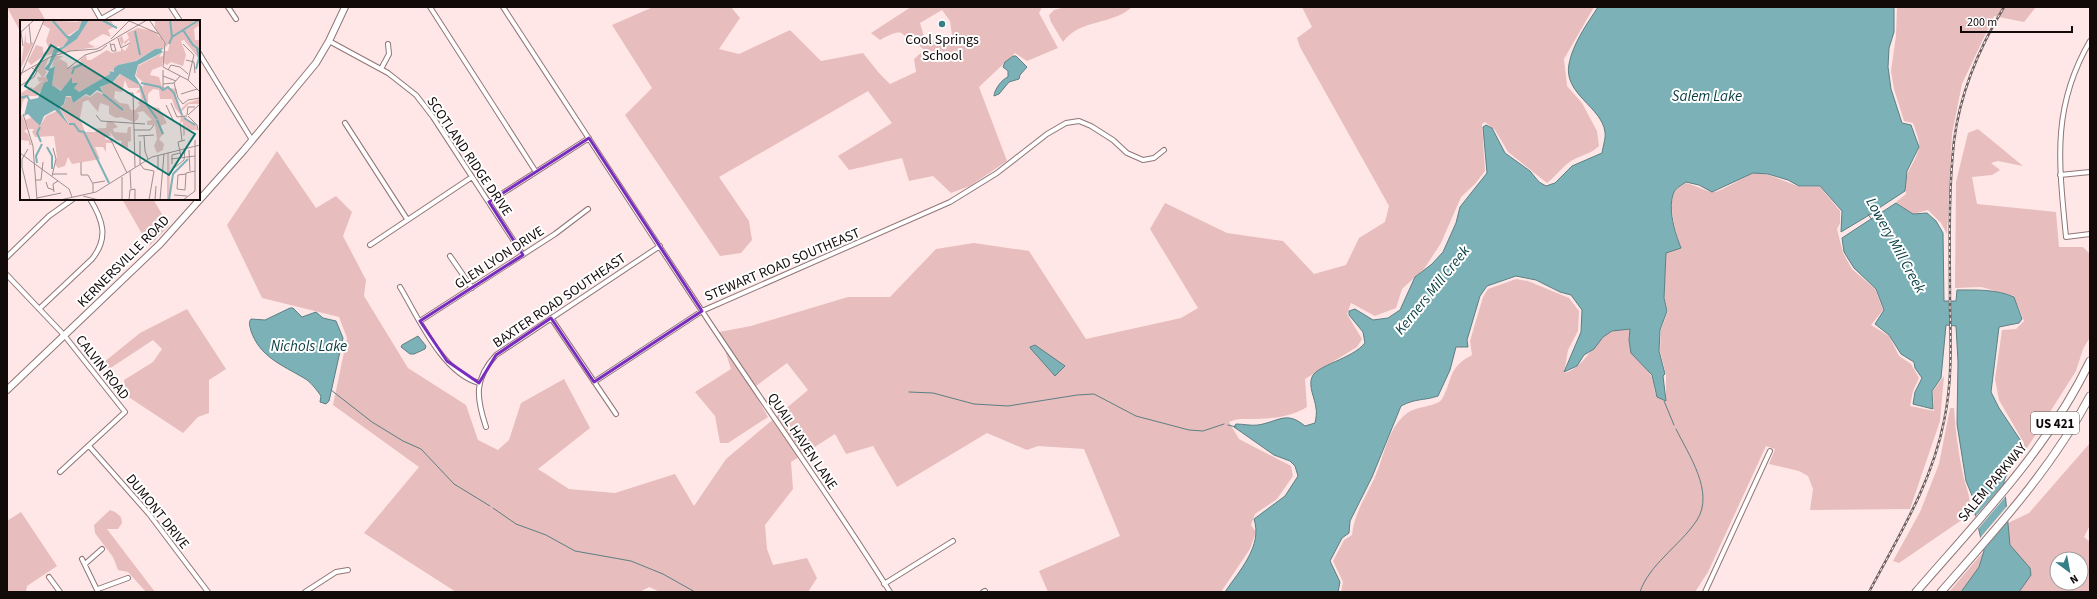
<svg xmlns="http://www.w3.org/2000/svg" width="2097" height="599" font-family="'Source Sans 3',sans-serif">
<rect width="100%" height="100%" fill="#ffe7e7"/>
<path fill="#e8bdbd" fill-rule="evenodd" d="M7,7H38L46,21H21V33Z
M653,7H731L740,18L719,49L739,54L790,30L821,61L863,53L879,73L890,84L916,72L914,59L924,50L917,43C898,40 910,23 880,40L871,33L911,7H1042L1039,13L1058,48L1027,61L1015,53L979,87L1007,161L970,186L951,193L933,176L909,181L902,158L849,170L838,156L892,123L868,91L719,177L749,221L752,240L741,253L720,256L625,115L652,88L612,25ZM942,10L950,21L952,35L926,43L920,23Z
M1065,7H1132C1113,25 1079,19 1063,42L1051,22L1049,15L1054,10Z
M1302,7H1594L1564,59L1567,86L1582,103L1597,131L1599,146C1591,154 1581,155 1571,161C1562,167 1555,177 1547,183L1508,152L1495,130L1485,122L1482,124L1485,171L1475,184L1461,197L1441,243L1424,269L1402,289L1396,308L1375,316L1351,303L1347,314L1362,339L1357,347L1305,379L1307,407C1291,417 1272,419 1253,419C1244,419 1237,418 1229,422L1239,439L1291,466L1293,476L1277,499L1255,514L1251,525L1256,532L1250,549L1221,592H1048L1039,571L1120,536L1084,449L1038,446L1027,450L987,433L897,487L873,446L846,454L835,434L791,462L793,489L765,525L767,549L773,565L807,558L817,578L808,592H660L649,587L640,592H456L364,533L419,467L333,405L347,338L339,317L262,298L227,225L277,151L316,208L336,196L352,212L343,236L366,280L364,296L408,368L466,405L478,440L498,450L509,440L521,403L564,379L590,428L538,469L569,489L615,493L675,474L694,506L726,459L808,390L787,363L752,389L768,417L728,443H720L715,416L695,392L731,369L719,332L751,326L848,297H890L936,249L974,243L1029,251L1086,339L1181,318L1198,308L1150,229L1165,203L1227,233L1283,241L1314,274L1346,265L1359,238L1385,222L1389,206L1300,47L1297,38L1312,27Z
M1897,7H2036L2024,22L1994,16L1962,84L1952,134L1947,234L1941,223L1928,210L1913,214L1896,202L1906,194C1904,168 1914,168 1919,148C1920,141 1915,129 1913,123L1904,121L1894,89L1891,71L1896,36Z
M1978,129L2023,166L1998,161L1991,163L2000,170L1992,175L1972,177L1977,204L2056,212L2059,247H2083L2090,254V337L2083,349L2076,371L2022,456L2019,454L2024,443L1999,400L1995,379L2002,330L2016,329L2024,321L2014,296L1981,287L1955,288L1956,182L1968,133Z
M1754,173L1769,175L1800,187H1820L1840,211V223L1837,229L1843,253L1852,269L1875,289L1883,310L1871,325L1889,336L1899,356L1911,364L1919,378L1913,391L1910,406L1934,411L1933,391L1944,376L1940,421L1910,509L1810,510L1813,489L1808,476L1799,471L1769,464L1775,449L1766,446L1708,572L1695,592H1341L1343,582L1333,561L1344,540L1352,535C1354,514 1365,498 1374,479C1384,458 1387,429 1406,414C1415,406 1437,407 1442,399C1453,380 1447,368 1472,355L1470,341L1483,297L1488,289L1516,279L1528,281L1569,298L1579,311L1578,331L1568,350L1564,373C1584,369 1593,341 1611,332C1616,330 1624,330 1630,329C1626,355 1638,356 1650,374C1658,386 1648,393 1666,402V374L1660,351L1661,330L1668,311L1664,297L1666,253L1681,248C1677,236 1666,201 1676,190C1679,187 1683,185 1686,183C1694,185 1708,192 1714,192C1720,192 1746,176 1754,173Z
M122,199H153L169,226L149,246Z
M187,309L226,369L209,380V413L198,417L183,433L127,396L124,380L153,362L162,349L153,340L109,369L103,363L140,333Z
M1950,408H1954C1955,429 1958,449 1962,470C1965,487 1973,499 1969,515L1899,563L1893,561L1920,512L1939,464Z
M2090,443V525L2084,537L2090,542V592H2019L2031,575L2030,568L2010,545L2008,523L2029,513ZM2057,559H2081V583H2057Z
M110,510L115,512L121,517L122,523L118,529H107L155,592H146L128,572L118,570L113,557L95,533L94,525Z
M21,512L57,566L27,586L26,592H7V521Z
M1984,551L1979,567L1961,592H1949Z"/>
<path fill="#7cb2b7" stroke="#5c7f83" d="M1598,7H1894V32L1889,48L1888,67L1891,89L1902,123L1911,125L1919,147L1907,171L1905,191L1876,210L1879,214L1896,203L1913,214L1927,213L1936,221L1943,233L1944,301H1956L1957,290C1976,290 1996,289 2014,297L2022,319L2019,323L1999,327L1991,392L1999,408L2021,441L2004,481L2010,545L2030,568L2031,575L2019,592H1961L1979,567L1984,551L1975,514L1976,505L1966,481L1957,424L1958,362L1956,326L1946,325L1941,378L1932,391L1933,409L1913,404L1915,392L1922,378L1915,368L1914,362L1901,354L1889,335L1875,324L1884,310L1876,289L1854,268L1844,252L1842,238L1874,217L1871,214L1841,232L1842,211L1820,186H1799L1788,180L1768,174L1753,173L1712,192L1699,185L1686,182C1682,185 1676,188 1674,192C1667,208 1675,233 1681,248L1666,253L1664,298L1667,311L1660,330L1659,351L1665,374L1663,376L1666,401L1657,397L1652,375L1631,353L1629,340L1630,329L1612,331L1603,337L1594,349L1584,355L1577,366L1564,372L1581,332L1582,310L1571,295L1560,292L1536,280L1516,276L1487,286L1480,296L1467,340L1468,347H1456L1450,370L1438,396C1423,401 1416,398 1401,406L1372,477L1350,521L1349,533L1342,538L1330,561L1340,582L1338,592H1225C1239,571 1263,546 1254,519L1285,496L1298,476L1295,466L1290,461L1274,455L1234,427L1236,424C1243,424 1251,426 1258,425C1278,422 1286,410 1305,426L1315,423C1316,418 1317,412 1316,408C1315,398 1308,387 1312,377C1317,365 1352,359 1365,343L1363,332L1349,315V311L1355,309L1373,320L1388,318L1400,310L1415,277L1432,264L1443,252L1456,223L1460,207L1487,173L1483,127L1486,125L1492,128L1505,153L1530,171L1539,182L1546,186L1555,183L1572,166L1602,153C1603,146 1606,138 1605,132C1602,107 1563,94 1569,64C1573,43 1587,24 1598,7Z
M1013,56H1016L1027,67L1020,75L1019,79L1009,82L999,94L994,96C994,90 1002,79 1008,77V71L1003,67L1005,62Z
M290,308H293L302,317L316,312L323,318L336,321L343,338L329,401L326,404L320,402L321,396C316,389 311,382 304,378C282,365 260,357 251,331C250,326 248,323 251,319L265,320Z
M418,336L426,346L425,349L414,354H410L401,347L402,345Z
M1035,345L1065,366L1055,376L1031,349L1030,347Z"/>
<path fill="#ffe7e7" d="M2006,482L2007,495L1978,529L1974,518Z
M2008,505L2009,518L1982,550L1980,538Z"/>
<g fill="none" stroke-linecap="round" stroke-linejoin="round">
<path stroke="#5c7f83" stroke-width="1" d="M1868,214L1872,220
M331,390L372,422L403,441L421,449L454,484L490,506
M909,392L933,393L974,404L1008,406L1077,395L1094,394L1136,416L1189,430L1203,431L1224,424
M1664,401L1674,425
M1228,425L1236,427
M493,508L516,524L546,535L575,551L631,561L663,574L695,592
M1640,592C1644,579 1655,566 1664,557C1675,545 1688,534 1697,520C1715,492 1688,454 1676,429"/>
<g stroke="#907676" stroke-width="6">
<path id="street" d="M94,7L102,21
M171,7L180,21
M228,7L236,19
M430,7L536,172
M503,7C569,108 635,210 702,311C764,405 830,496 890,592
M101,19L122,7
M329,41L388,73L416,95L433,117L523,255
M2090,41C2051,108 2059,163 2066,237L2090,234
M199,53L252,140
M381,69L389,54L388,44
M345,123L407,219
M2060,175L2090,172
M489,202L589,138
M370,245L472,177
M450,256L472,288
M7,257L49,216L73,199
M7,275L64,335L125,412L60,472
M400,287C418,317 442,373 479,383
M39,309L92,259C109,238 103,220 90,199
M551,318L616,414
M420,321L555,234L588,209
M594,382L702,311L950,202L997,173L1047,134L1066,123L1079,121L1091,126L1113,140L1127,153L1143,160L1154,158L1164,150
M486,427C476,397 474,379 496,355L660,246
M89,446L149,514L208,592
M82,559L98,592
M85,564L102,549
M49,577L60,592
M884,584L953,541
M98,589L128,578
M305,592L336,572L348,570
M983,592L985,591
M1705,592L1770,451"/>
</g>
<g stroke="#907676" stroke-width="8">
<path id="primary" d="M7,390L160,244L244,150L316,63L329,41L345,7"/>
</g>
<g stroke="#907676" stroke-width="9">
<path id="highway" d="M1916,592C1979,519 2048,449 2090,361
M1941,592C1995,530 2051,470 2090,396"/>
</g>
<use href="#street" stroke="#fff" stroke-width="4"/>
<use href="#primary" stroke="#fff" stroke-width="6"/>
<use href="#highway" stroke="#fff" stroke-width="7"/>
<g stroke="#6e5f5f" stroke-width="2.5">
<path id="rail" d="M1869,592C1898,537 1932,483 1944,421C1952,384 1951,345 1950,307C1950,253 1948,196 1954,141C1960,93 1979,48 2004,7"/>
</g>
<use href="#rail" stroke="#fff" stroke-width="1" stroke-dasharray="3" stroke-linecap="butt"/>
</g>
<path fill="none" stroke="#7b2cbf" stroke-width="3" stroke-linejoin="round" d="M589,138L702,311L594,382L551,318L496,355L479,383L447,361L420,321L523,255L489,202Z"/>
<circle fill="#377f86" stroke="#fff" stroke-width="1.5" cx="942" cy="24" r="4"/>
<g text-anchor="middle" stroke-width="4" stroke-linejoin="round" paint-order="stroke">
<rect fill="#fff" stroke="#595353" stroke-width="1" x="2031" y="412" width="48" height="22" rx="3"/>
<g font-size="13" font-weight="bold" fill="#120909">
<text x="2055" y="428">US 421</text>
</g>
<g font-size="14" fill="#120909" stroke="#fff">
<text x="942" y="44">Cool Springs<tspan x="942" dy="16">School</tspan></text>
</g>
<g font-size="14" fill="#120909" stroke="#fff">
<text transform="translate(470 156) rotate(56)" y="5">SCOTLAND RIDGE DRIVE</text>
<text transform="translate(499 257) rotate(-33)" y="5">GLEN LYON DRIVE</text>
<text transform="translate(123 261) rotate(-45)" y="5">KERNERSVILLE ROAD</text>
<text transform="translate(782 264) rotate(-23)" y="5">STEWART ROAD SOUTHEAST</text>
<text transform="translate(559 300) rotate(-34)" y="5">BAXTER ROAD SOUTHEAST</text>
<text transform="translate(103 367) rotate(52)" y="5">CALVIN ROAD</text>
<text transform="translate(803 441) rotate(56)" y="5">QUAIL HAVEN LANE</text>
<text transform="translate(1992 482) rotate(-50)" y="5">SALEM PARKWAY</text>
<text transform="translate(158 511) rotate(51)" y="5">DUMONT DRIVE</text>
</g>
<g font-size="15" font-style="italic" fill="#083d41" stroke="#fff">
<text x="1707" y="101">Salem Lake</text>
<text transform="translate(1896 245) rotate(61)" y="5">Lowery Mill Creek</text>
<text transform="translate(1432 290) rotate(-51)" y="5">Kerners Mill Creek</text>
<text x="309" y="351">Nichols Lake</text>
</g>
</g>
<g transform="translate(20 20)">
<rect width="180" height="180" fill="#ffe7e7"/>
<path d="M24,0L57,2L62,0L60,8L46,17L48,21L42,28L38,26L34,34L23,36L11,45L8,41L16,25L23,27V33L29,29L26,21L30,9L22,4ZM69,0H91L94,7L88,10L91,17L83,14L68,23L75,27L80,25L76,27L37,33L57,19ZM135,0H180V5L174,9L175,20H180V40L164,20L161,21L166,35L163,46L151,42L147,45L142,42L144,31H148L150,22L146,27L135,7ZM118,8L134,11L144,21V28L135,29L115,41L98,45L94,48V52L90,50V54L59,72L54,68L57,63H51L52,57L42,71L32,65L35,46H32L35,36H43L34,43L40,39L47,43L48,48L61,43L60,40L66,35L67,40H71L87,30L92,33L101,31V28L105,31L110,23L109,20L105,24L103,22L102,27L99,18L102,16L104,22L109,18L107,13ZM6,11V22L10,24L14,22L0,50ZM142,33L139,37L143,36L142,46L132,50L130,55L139,57L142,67L157,69L155,78L160,90L167,83L180,79V84H169L161,92L168,100L176,104L177,110H169L165,106V115L163,116V102L156,103L160,102L161,95L155,88L152,79H140L139,70L133,69L128,74V84L130,87L139,88L147,103L140,106L144,113L139,119L144,124L143,130L137,133L134,126L137,119L135,105H127V101L132,100L123,91L116,93L119,94L118,99L114,102L101,97L96,98L89,94V86L80,83L78,92L68,80L63,82L60,98L65,112H75L78,109H69L86,108L87,101H92L98,107L93,109L94,112L107,113L108,107H111V121L108,122V128L100,126L102,121L96,120L89,111L91,116H86L85,119L91,120L92,123H86V132L83,127H75L80,139L52,144L48,137L45,146L38,148L35,144L37,137L34,116L15,117L12,112L14,109H9L7,105L5,100L11,98L7,96L13,98L20,106L26,96L37,91L50,105L40,89L45,83L46,77H51L53,83L66,75L70,77L77,72L83,74L81,67L93,62L101,54L123,67L124,63L116,56L118,46ZM105,60L108,68H120L116,73L120,72L121,79L118,83L120,85L115,90H111L108,84L100,83L94,78L95,71L102,72ZM29,38L24,49L27,52L23,58L26,56L28,60L17,76H8L3,81L0,95L1,73L11,67L13,69L23,60L19,62L17,57H22L14,47ZM2,95L7,109L4,111L8,114L12,125H9V121L1,120L0,97ZM149,132L150,180H147V133Z" fill="#e8bdbd" fill-rule="evenodd"/>
<path d="M62,0H69L57,19L37,33L29,49L35,46L32,65L41,71L52,57V63H58L54,68L59,72L90,54V51L94,52V48L98,45L116,41L135,29L144,28L141,30L143,32L118,45L115,56L121,66L100,54L93,62L80,67L83,73L77,70L70,76L66,74L53,83L51,76H46L44,84L39,88L49,105L35,90L24,96L20,106L8,94L4,96L8,80L18,78L24,63L28,61L26,56L29,51L24,49L29,43L34,29L43,27L48,20L45,16H50L59,9Z" fill="#7cb2b7"/>
<path fill="none" stroke="#7cb2b7" stroke-width="2" d="M82,0L97,8M150,0L152,17M33,1L47,17M163,10L173,25L180,30M115,11L120,35M149,24L152,17L179,0M176,49L179,38L177,28M52,54L54,48L63,44M121,63L140,67L143,70L148,67L154,73L162,95M120,65L127,85L137,99M83,74L103,90M0,78L7,76L10,81M164,98L175,105M137,100L143,114M49,104H54L59,111L64,112L89,163M20,107L17,113L21,122M27,127L32,136V149M17,143L16,136L22,124M149,180L153,154L168,139"/>
<path fill="none" stroke="#a08e8e" stroke-width="1" d="M107,0L139,14L145,23L143,47L168,60L180,72M130,1L139,14M9,4L11,24M1,12L3,26M0,13L14,0M98,18L101,28L110,23M91,19L109,1M90,23L92,31H96L94,24L91,25M163,24L174,35L168,60M166,40L174,42L175,53M47,49L65,35L81,30L87,25M148,50L151,45L160,47L168,54M0,54L30,37L50,31L77,29L127,0M143,56L156,61M0,57L24,0M154,63L158,78L163,84L168,80L180,78M143,64L154,63L160,56M0,66L14,57L17,51L12,48M143,68V50M107,73H113L115,147M161,74L177,69M151,83L157,97L167,96M146,85L154,102M3,94L13,126L17,180M76,95L81,101L125,104M167,95L168,87H175M168,95L180,84M168,96L177,105L178,110M160,103L162,121M114,110H130L134,105M118,116L134,115M124,116L125,131L128,139M91,120L107,153M120,121V144L124,149L134,151L129,180M8,129L2,139V147L10,180M169,130L170,151M0,133L49,169L52,177M161,137L158,122L165,120M151,139L175,136M61,142V155H68L73,164V173M152,144V135L160,133M154,148L164,140L165,129M138,150V136M110,151L111,169M33,154H47M166,154L158,155L157,169L165,170L166,153L175,151M32,156L36,139L33,128M102,157V180M16,160H21L23,142M26,162L28,168L34,170M73,163L85,161M34,172L33,164L38,161M154,175L167,176M63,176L79,180M17,178L41,173M40,180L76,172L132,137L180,125M109,180L110,170L115,169V180M135,180L136,166M140,180L144,134M163,180L175,171V120"/>
<path fill="#0f766e" fill-opacity="0.15" stroke="#0f766e" stroke-width="2" d="M31,25L175,114L149,155L5,66Z"/>
<rect width="180" height="180" fill="none" stroke="#120909" stroke-width="2"/>
</g>
<rect width="2097" height="599" fill="none" stroke="#120909" stroke-width="16"/>
<g transform="translate(2069 571) rotate(148)"><circle r="19" fill="#ffffff" stroke="#a09d9d"/>
<path d="M0-3L7 15L0 10L-7 15Z" fill="#377f86"/>
<text y="-6" font-size="11" font-weight="bold" text-anchor="middle" fill="#120909">N</text>
</g>
<path d="M1961 26v6h111v-6" fill="none" stroke="#120909" stroke-width="2"/>
<text x="1967" y="26" font-size="12" fill="#120909" stroke="#ffffff" stroke-width="3" paint-order="stroke">200 m</text>
</svg>
